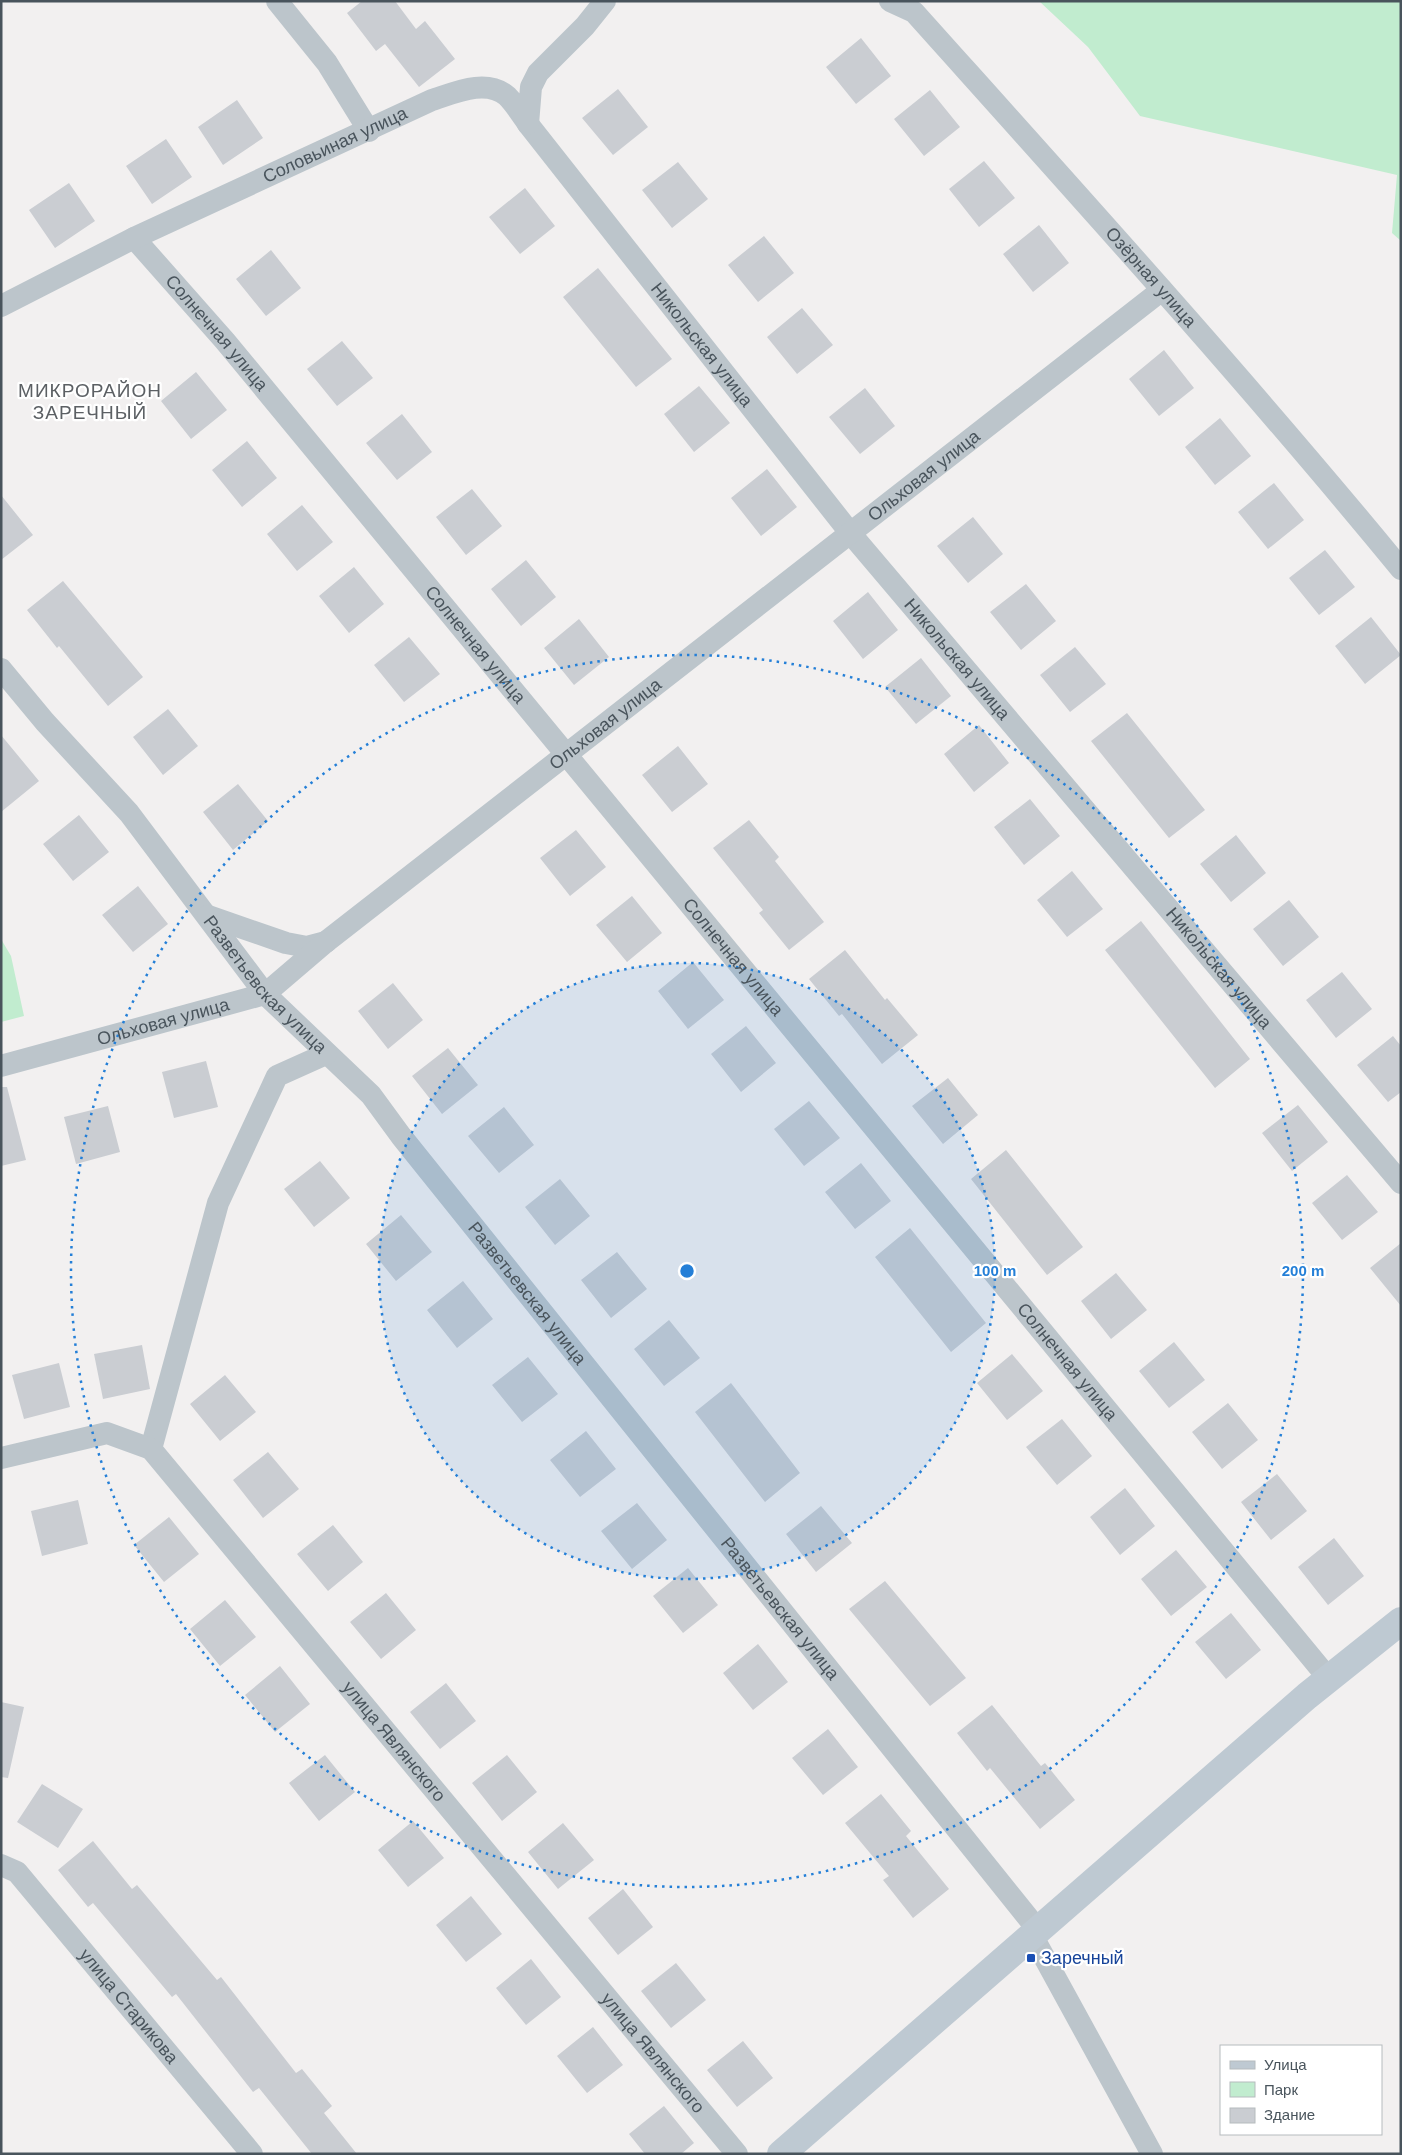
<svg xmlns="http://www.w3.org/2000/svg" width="1402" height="2155" font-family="Helvetica,sans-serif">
<rect width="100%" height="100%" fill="#f2f0f0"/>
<path fill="#c1eccf" d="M1039,1H1401V241L1392,233L1397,175L1140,116L1088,47Z
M1,939L11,956L24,1016L1,1022Z"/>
<path fill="#cacdd2" d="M362,1H395L416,29L425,21L455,59L419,87L385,44L376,51L347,13Z
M861,38L891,76L856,104L826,67Z
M618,89L648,127L613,155L582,118Z
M930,90L960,127L924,156L894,119Z
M237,100L263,138L223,165L198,127Z
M166,139L192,177L152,204L126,166Z
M984,161L1015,198L979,227L949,189Z
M678,162L708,199L672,228L642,190Z
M69,183L95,221L55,248L29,210Z
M525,188L555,226L520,254L489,217Z
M1039,225L1069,263L1033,292L1003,254Z
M764,236L794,273L758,302L728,265Z
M271,250L301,288L266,316L236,279Z
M598,268L672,359L636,387L563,297Z
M802,308L833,345L797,374L767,337Z
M342,341L373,378L337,406L307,369Z
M1164,350L1194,388L1159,416L1129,379Z
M196,372L227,410L191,439L161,401Z
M699,386L730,423L694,452L664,414Z
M865,388L895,426L860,454L829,417Z
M402,414L432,452L397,480L366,443Z
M1220,418L1251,456L1215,485L1185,447Z
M247,441L277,478L242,507L212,470Z
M767,469L797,507L761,536L731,498Z
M1274,483L1304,520L1268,549L1238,512Z
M472,489L502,526L466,555L436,517Z
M1,495L33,535L1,560Z
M302,505L333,542L297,571L267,534Z
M973,517L1003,554L968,583L937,546Z
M1325,550L1355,587L1319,615L1289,578Z
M526,560L556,597L521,626L491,589Z
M354,567L384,604L349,633L319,596Z
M63,581L143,677L108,706L59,646L57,648L27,610Z
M1026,584L1056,621L1021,650L990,612Z
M868,592L898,630L863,659L833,621Z
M1371,617L1401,655L1365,684L1335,646Z
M579,619L609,657L574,685L544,648Z
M409,637L440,674L404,702L374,665Z
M1075,647L1106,684L1070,712L1040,675Z
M921,658L951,696L916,724L885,687Z
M168,709L198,746L163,775L133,737Z
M1127,713L1205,810L1169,838L1091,741Z
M979,725L1009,763L974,792L944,754Z
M1,735L39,781L1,812Z
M678,746L708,784L672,812L642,775Z
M238,784L268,821L233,850L203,812Z
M1030,799L1060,836L1024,865L994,827Z
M79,815L109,852L73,881L43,844Z
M749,820L779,857L775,861L824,922L789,950L759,913L763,910L713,848Z
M576,830L606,867L570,896L540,858Z
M1236,835L1266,873L1231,902L1200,864Z
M1072,871L1103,909L1067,937L1037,900Z
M138,886L168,924L133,952L102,915Z
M632,896L662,933L627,962L596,925Z
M1289,900L1319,937L1283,966L1253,929Z
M1141,921L1250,1059L1215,1088L1105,950Z
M845,950L885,1000L887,998L918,1035L882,1064L842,1014L839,1016L809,979Z
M693,962L724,1000L688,1029L658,991Z
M1342,972L1372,1009L1336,1038L1306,1000Z
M393,983L423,1020L388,1049L358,1011Z
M746,1026L776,1063L741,1092L711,1054Z
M1393,1036L1401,1046V1092L1388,1102L1357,1065Z
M448,1048L478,1085L442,1114L412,1076Z
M206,1061L218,1107L174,1118L162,1072Z
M948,1078L978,1115L943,1144L912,1106Z
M1,1087H7L26,1160L1,1166Z
M809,1101L840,1138L804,1166L774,1129Z
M1298,1105L1328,1142L1292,1171L1262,1133Z
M108,1106L120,1152L76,1164L64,1117Z
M504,1107L534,1145L499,1173L468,1136Z
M1006,1150L1083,1247L1047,1275L971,1179Z
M320,1161L350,1198L314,1227L284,1189Z
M861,1163L891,1201L855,1229L825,1192Z
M1347,1175L1378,1212L1342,1240L1312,1203Z
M560,1179L590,1216L555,1245L525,1207Z
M401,1215L432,1252L396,1281L366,1244Z
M910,1228L986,1323L951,1352L875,1257Z
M1401,1243V1306L1370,1268Z
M617,1252L647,1289L611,1318L581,1280Z
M1116,1273L1147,1310L1111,1339L1081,1301Z
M463,1281L493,1319L457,1348L427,1310Z
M669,1320L700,1358L664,1386L634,1349Z
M1174,1342L1205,1380L1169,1408L1139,1371Z
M142,1345L150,1389L103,1399L94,1354Z
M1012,1354L1043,1391L1007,1420L977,1383Z
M528,1357L558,1394L522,1422L492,1385Z
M59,1363L70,1407L24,1419L12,1375Z
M225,1375L256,1412L220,1441L190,1404Z
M731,1383L800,1473L765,1502L695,1412Z
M1228,1403L1258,1440L1222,1469L1192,1432Z
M1062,1419L1092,1456L1057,1485L1026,1447Z
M586,1431L616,1469L580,1497L550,1460Z
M268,1452L299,1489L263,1518L233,1480Z
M1277,1474L1307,1511L1271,1540L1241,1502Z
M1125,1488L1155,1526L1120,1555L1090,1517Z
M78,1500L88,1544L42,1556L31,1511Z
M637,1503L667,1540L632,1569L601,1531Z
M821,1506L852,1543L816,1572L786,1534Z
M169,1517L199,1554L164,1582L134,1545Z
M333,1525L363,1562L328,1591L297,1554Z
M1334,1538L1364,1576L1328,1605L1298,1567Z
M1176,1550L1207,1587L1171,1616L1141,1579Z
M688,1568L718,1605L683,1633L653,1596Z
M885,1581L966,1678L930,1706L849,1609Z
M386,1593L416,1630L381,1659L350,1622Z
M225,1600L256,1637L220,1666L190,1629Z
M1231,1613L1261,1650L1226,1679L1195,1642Z
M758,1644L788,1682L753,1710L723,1673Z
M280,1666L310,1704L275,1732L245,1695Z
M446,1683L476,1721L440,1749L410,1712Z
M1,1702L24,1707L8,1778L1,1777Z
M992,1705L1041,1766L1045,1763L1075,1800L1040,1829L990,1768L987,1771L957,1733Z
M828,1729L858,1767L823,1795L792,1758Z
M325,1755L355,1792L319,1821L289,1783Z
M507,1755L537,1792L502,1821L472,1783Z
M42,1784L83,1809L58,1848L17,1822Z
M881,1794L911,1831L906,1836L949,1889L913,1918L883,1880L889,1876L845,1823Z
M413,1821L444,1858L408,1887L378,1850Z
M563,1823L594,1860L558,1889L528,1852Z
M93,1841L132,1889L137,1885L217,1980L221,1977L296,2073L302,2069L332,2106L324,2113L357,2154H312L259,2088L253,2092L176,1994L172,1997L93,1903L88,1907L58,1870Z
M623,1889L653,1927L618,1955L588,1918Z
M471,1896L502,1934L466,1962L436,1925Z
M531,1959L561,1997L526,2025L496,1988Z
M676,1963L706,2000L671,2028L641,1991Z
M593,2027L623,2065L587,2093L557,2056Z
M743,2041L773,2078L737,2107L707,2070Z
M664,2106L694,2143L681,2154H645L629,2134Z"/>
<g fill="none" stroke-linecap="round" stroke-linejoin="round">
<g stroke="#bcc5cb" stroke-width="22">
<path d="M277,1L327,63L369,131"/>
<path id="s1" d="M890,1L914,12C1078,195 1244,378 1401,569"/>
<path id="s2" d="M528,124L851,534L1401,1183"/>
<path id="s3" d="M134,238L225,341L1329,1679"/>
<path id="s4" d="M1,306L134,238L432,100C454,93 486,78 507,96C515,104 522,115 528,124L531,87L538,73L585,26L605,1"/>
<path id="s5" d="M1,669L45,722L129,813L265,994L371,1095L401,1136L1038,1930"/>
<path d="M208,916L286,943L307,947L326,942"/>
<path id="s6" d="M1,1066L265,994L327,941L1162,290"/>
<path d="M151,1449L218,1203L277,1076L326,1054"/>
<path id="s7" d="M1,1458L107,1433L151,1449L737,2154"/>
<path id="s8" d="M1,1865L17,1872L252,2154"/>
<path d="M1032,1935L1152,2154"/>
</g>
<path stroke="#bec9d2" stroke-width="28" d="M781,2154L1307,1696L1401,1621"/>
</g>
<circle cx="687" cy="1271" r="308" fill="#247fd7" fill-opacity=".12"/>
<g fill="none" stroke="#247fd7" stroke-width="2.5" stroke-dasharray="2.5 5">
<circle cx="687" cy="1271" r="308"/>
<circle cx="687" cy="1271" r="616"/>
</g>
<rect fill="#1a4fb4" stroke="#fff" stroke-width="2" x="1026" y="1953" width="10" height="10" rx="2.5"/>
<g text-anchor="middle" stroke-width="4.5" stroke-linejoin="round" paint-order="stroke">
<g font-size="18" fill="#49545c" stroke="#fff">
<text dy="6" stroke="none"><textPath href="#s4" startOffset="371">Соловьиная улица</textPath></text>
<text dy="6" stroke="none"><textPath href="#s1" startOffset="382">Озёрная улица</textPath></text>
<text dy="6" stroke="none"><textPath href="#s3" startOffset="126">Солнечная улица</textPath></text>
<text dy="6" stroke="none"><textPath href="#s2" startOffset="281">Никольская улица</textPath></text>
<text dy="6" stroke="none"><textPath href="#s6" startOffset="1112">Ольховая улица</textPath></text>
<text dy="6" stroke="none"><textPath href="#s3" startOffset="531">Солнечная улица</textPath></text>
<text dy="6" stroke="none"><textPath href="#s2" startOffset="686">Никольская улица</textPath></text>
<text dy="6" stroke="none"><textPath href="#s6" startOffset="708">Ольховая улица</textPath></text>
<text dy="6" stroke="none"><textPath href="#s3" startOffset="936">Солнечная улица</textPath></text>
<text dy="6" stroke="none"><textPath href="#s2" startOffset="1091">Никольская улица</textPath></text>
<text dy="6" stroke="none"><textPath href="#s5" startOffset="412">Разветьевская улица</textPath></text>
<text dy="6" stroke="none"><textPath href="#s6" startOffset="168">Ольховая улица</textPath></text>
<text dy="6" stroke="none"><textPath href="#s5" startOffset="818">Разветьевская улица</textPath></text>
<text dy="6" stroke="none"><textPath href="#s3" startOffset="1461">Солнечная улица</textPath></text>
<text dy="6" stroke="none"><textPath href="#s5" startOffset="1222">Разветьевская улица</textPath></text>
<text dy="6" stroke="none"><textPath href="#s7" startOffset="536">улица Являнского</textPath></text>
<text dy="6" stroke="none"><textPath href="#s8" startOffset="192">улица Старикова</textPath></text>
<text dy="6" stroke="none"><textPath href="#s7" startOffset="941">улица Являнского</textPath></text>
</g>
<g font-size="18" fill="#164399" stroke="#fff" text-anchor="start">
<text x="1041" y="1964">Заречный</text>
</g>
<g font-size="19" letter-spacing="1" fill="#5c6064" stroke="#fff">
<text x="90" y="397">МИКРОРАЙОН<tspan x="90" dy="22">ЗАРЕЧНЫЙ</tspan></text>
</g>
</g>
<circle cx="687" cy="1271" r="8" fill="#247fd7" stroke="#fff" stroke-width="2.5"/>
<g font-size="15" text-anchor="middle" font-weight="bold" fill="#247fd7" stroke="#fff" stroke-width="4.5" stroke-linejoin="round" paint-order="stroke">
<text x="995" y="1276">100 m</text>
<text x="1303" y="1276">200 m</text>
</g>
<rect width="1402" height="2155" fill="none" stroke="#49545c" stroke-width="5"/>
<rect x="1220" y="2045" width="162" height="90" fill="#ffffff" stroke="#b6bbbe"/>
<rect x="1230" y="2061" width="25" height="8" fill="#bec9d2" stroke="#b6bbbe"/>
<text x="1264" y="2070" font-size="15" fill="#49545c">Улица</text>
<rect x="1230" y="2082" width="25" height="15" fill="#c1eccf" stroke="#b6bbbe"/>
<text x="1264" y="2095" font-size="15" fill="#49545c">Парк</text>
<rect x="1230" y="2108" width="25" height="15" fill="#cacdd2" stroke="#b6bbbe"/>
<text x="1264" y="2120" font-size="15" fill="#49545c">Здание</text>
</svg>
